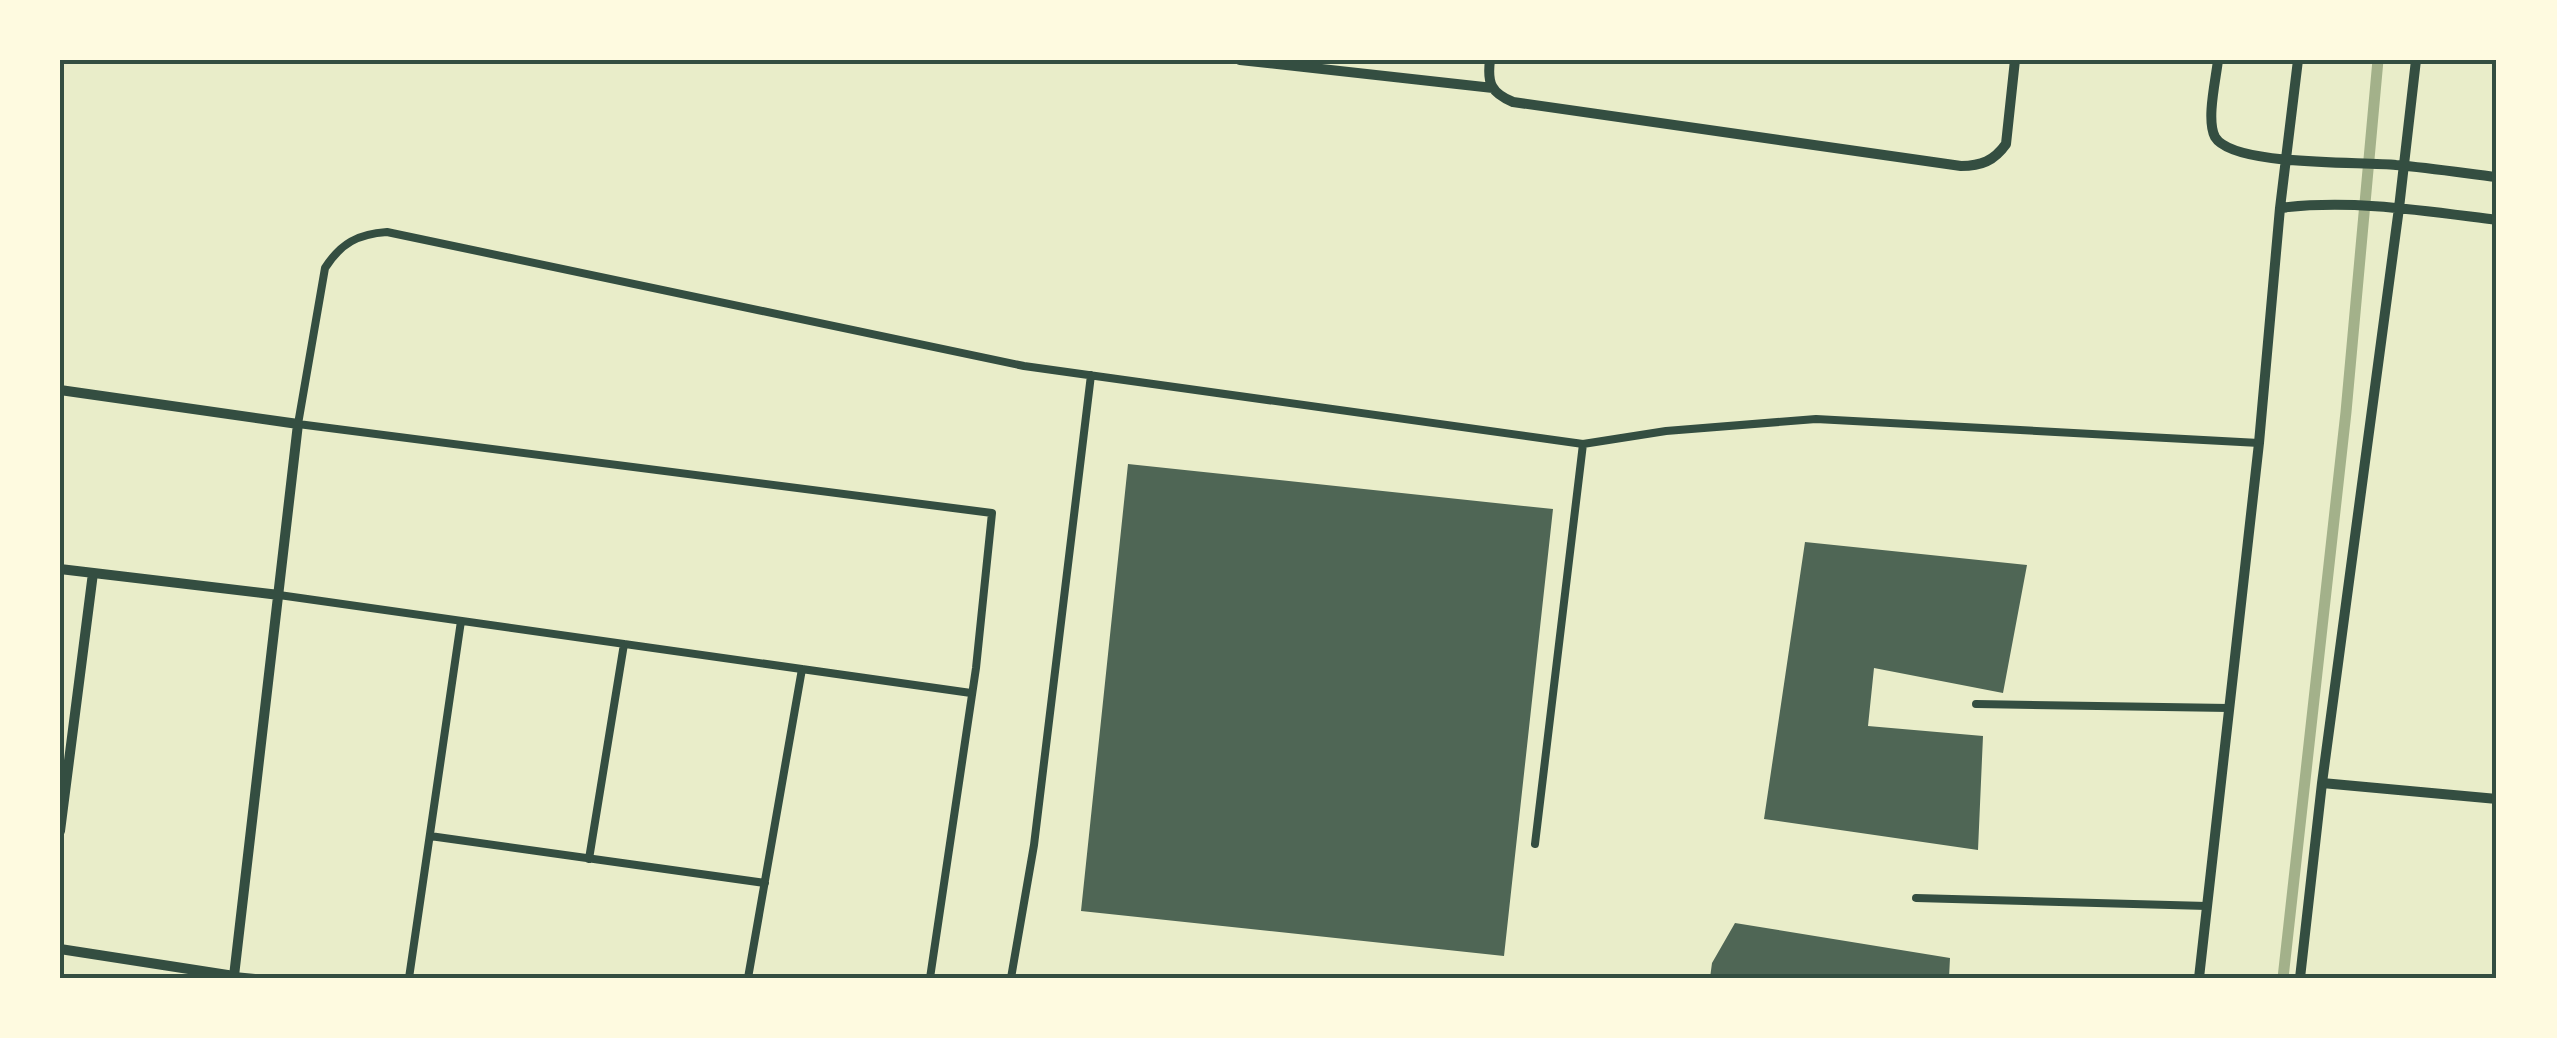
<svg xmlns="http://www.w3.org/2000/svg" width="2557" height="1038" font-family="'DM Sans',sans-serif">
<rect width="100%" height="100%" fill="#e9edc9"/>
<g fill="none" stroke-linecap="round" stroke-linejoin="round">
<path stroke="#a3b18a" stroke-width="11" d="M2283,978L2346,412L2378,60"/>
</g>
<path fill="#4f6655" d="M1128,464L1553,509L1504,956L1081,911Z
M1805,542L2027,565L2003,693L1874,668L1868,726L1983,736L1978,850L1764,819Z
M1735,923L1950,958L1949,978H1710L1712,963Z"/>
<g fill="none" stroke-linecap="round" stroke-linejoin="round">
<path stroke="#344e41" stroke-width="8" d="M279,595L971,693
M1976,704L2229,708
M430,836L765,883
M1535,844L1583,444
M589,859L624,644
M1916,898L2207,906
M234,978V976L255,978
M409,978L461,621
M748,978L802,669
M930,978L976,668L992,513L298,424L325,268C341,243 358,234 387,232L1024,366L1583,444L1666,431L1816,419L2259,443
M1011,978L1034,845L1091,375"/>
<path stroke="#344e41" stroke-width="10" d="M1240,60L1493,88
M1490,60C1487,83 1491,93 1513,102L1961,166C1981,166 1994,161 2006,144L2015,60
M2218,60C2216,79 2206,120 2215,137C2233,167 2361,161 2396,165C2430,168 2464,173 2497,177
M2280,208C2353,199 2425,211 2497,220
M60,390L298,424L234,976L60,949
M60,569L279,595
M2322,783L2497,799
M60,831L93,573
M2199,978L2259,443L2280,208L2298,60
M2300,978L2322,783L2399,208L2416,60"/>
</g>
<rect width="2557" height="1038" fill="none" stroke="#fefae0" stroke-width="125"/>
<rect x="62" y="62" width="2432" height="914" fill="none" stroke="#344e41" stroke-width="4"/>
</svg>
